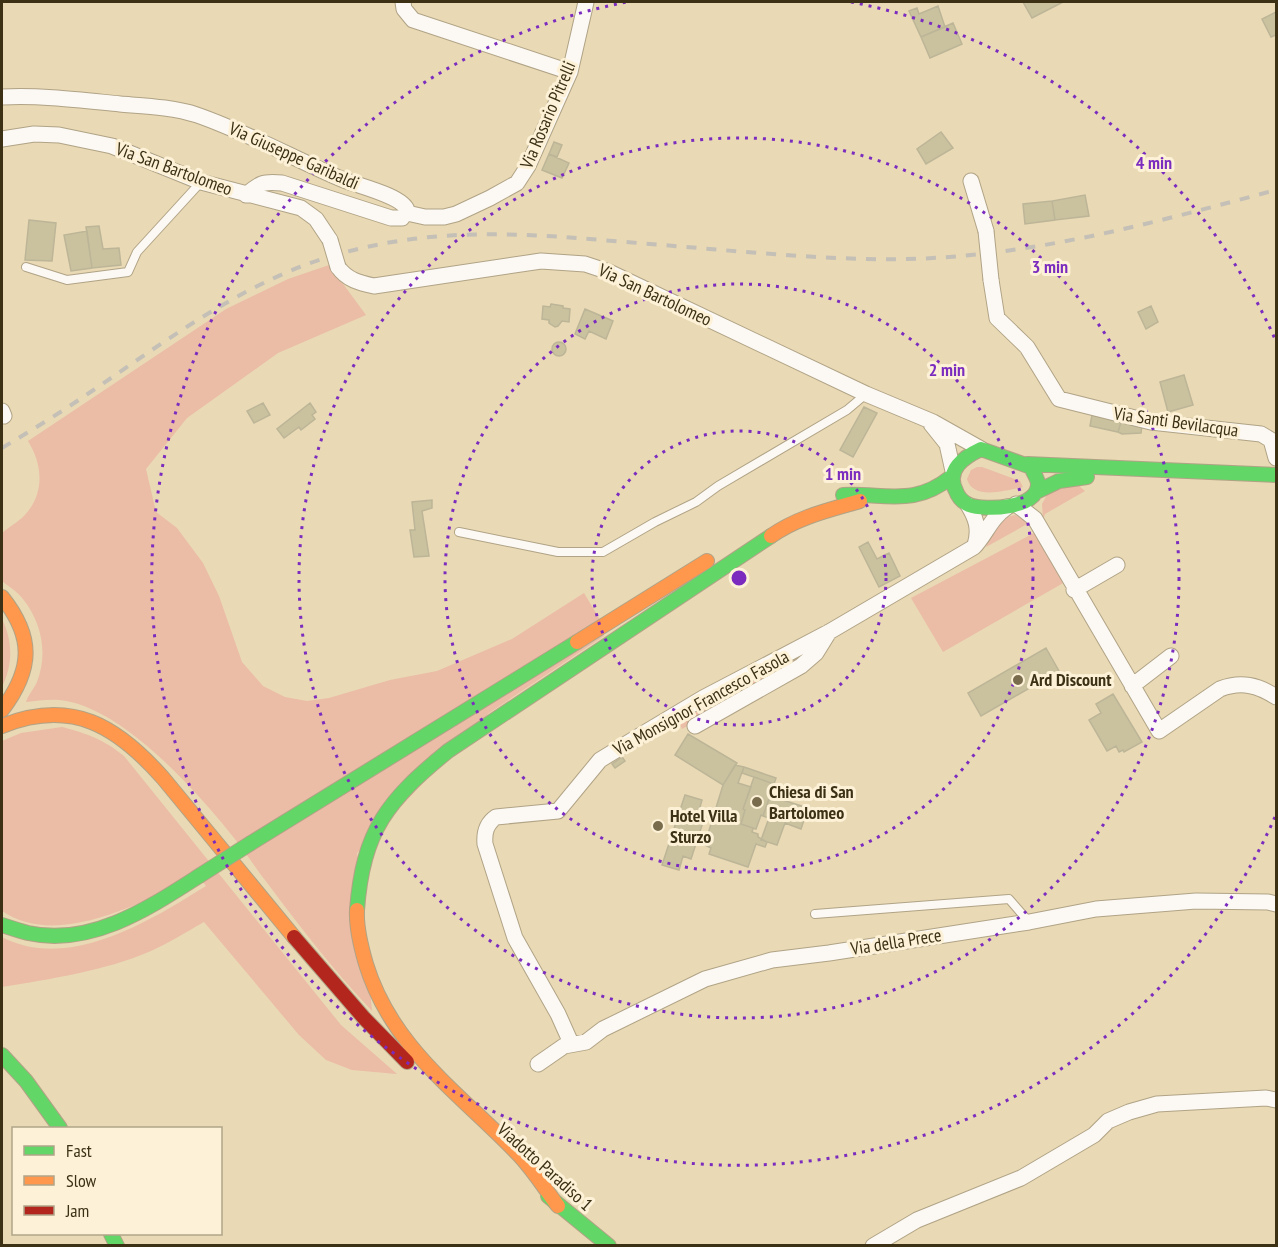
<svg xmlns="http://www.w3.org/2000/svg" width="1278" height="1247" font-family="'PT Sans Narrow',sans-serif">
<rect width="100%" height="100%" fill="#e9d9b4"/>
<path fill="#ebbca6" d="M332,264L335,273L366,315L278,353L187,418L146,469L156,512L177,528L203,563L219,596L242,662L263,686L285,697L307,701L329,698L390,680L437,671L512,639L584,593L599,618L604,636L489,713L357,853L372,1011C334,971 301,928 268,884C255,868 244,849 230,833C195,789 127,715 71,702C56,698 41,700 26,702C28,695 34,689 37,682C48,654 42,623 23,599C18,592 8,586 2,581V533C9,527 18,522 24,516C45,494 43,465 28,441L226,309L288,279Z
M977,467H982L1020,481L1023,487C1007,490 973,501 967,479L971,470Z
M1077,484L1085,491L1045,514L1043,519L1042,504L1048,493Z
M1015,515L1029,523L986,547C995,529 992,520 1015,515Z
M1036,532L1065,582L943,652L911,598Z
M2,619C13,642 13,664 2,687Z
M807,650L809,653L754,688L749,679Z
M744,682L749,691L682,729L678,719Z
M62,727C88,734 103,739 124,756L341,1025L397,1074L352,1070L326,1060L299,1035L204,922C186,932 169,943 151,951C105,971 50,979 2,987V937C68,972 150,921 206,886L199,876C144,900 59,950 2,911V741L21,733Z"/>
<path fill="#cac29f" stroke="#bcb597" stroke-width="1.5" d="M1023,2H1063L1032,18Z
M938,6L945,27L921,37L909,11L917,8L919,14Z
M1276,12V35L1271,37L1262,19Z
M953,23L962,44L930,58L921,37Z
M941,132L953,148L926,164L917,149Z
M554,142L562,145L557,157L549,154Z
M549,154L569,163L562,178L542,170Z
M1085,195L1089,216L1055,220L1052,201Z
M1052,201L1055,220L1025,224L1023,204Z
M29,220L56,223L52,261L25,260Z
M99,226L103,249L119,248L121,265L92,268L86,227Z
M87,231L92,268L71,271L64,235Z
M551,304L563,306V308L570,309L569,322L562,321L558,326L555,327L549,323V320L542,319L543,306L550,307Z
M1151,306L1158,322L1146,329L1138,312Z
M585,309L613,321L606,339L589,331L585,339L575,334Z
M552 349a7 7 0 1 1 14 0a7 7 0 1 1-14 0Z
M1184,375L1193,405L1168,412L1160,382Z
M263,403L270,415L254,423L247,411Z
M310,403L316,412L312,415L315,419L301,430L299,427L284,438L277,429Z
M864,407L877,413L853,457L840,450Z
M1092,415L1121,422L1118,432L1090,426Z
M1121,422L1142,425L1141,433L1122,434L1118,432Z
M432,500V508L422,511L429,556L414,557L410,530H415L412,502Z
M868,542L877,559L889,553L900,576L879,587L859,547Z
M1046,648L1059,671L981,716L968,693Z
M1113,694L1142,742L1124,752L1123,750L1119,752L1116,746L1107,751L1089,720L1101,713L1096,704Z
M688,734L737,763L723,785L675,755Z
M622,757L625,761L615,768L612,764Z
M735,765L744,767L738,783L751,787L743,809L745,810L741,824L753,828L752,832L758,834V837L767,842L765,847L756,844L748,867L709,854L711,848L697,841L699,835L707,837L723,785Z
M744,767L776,778L774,784L742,773Z
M754,777L774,784L763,816L761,815L756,829L741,824L745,810L743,809Z
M685,795L702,800L698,814L705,816L691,859L683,856L679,870L662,865Z
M770,796L808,808L801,829L785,823L777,845L761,840L769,818L763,816Z"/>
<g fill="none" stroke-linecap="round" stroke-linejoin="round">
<g stroke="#b0a386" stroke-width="10">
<path id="lane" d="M26,267L67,280L128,272L137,252L201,182
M459,532L558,552H603L655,522L696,502L718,486L847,410L866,394
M815,914L1009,899L1029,922"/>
</g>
<g stroke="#b0a386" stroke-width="17">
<path id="street" d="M403,2L404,9L413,20L570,72
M2,97C41,95 80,100 120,104C144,106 173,107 197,115C246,132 291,157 339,178C354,185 402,195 407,210L402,218H391L282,183C263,181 260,183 246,195
M2,139L34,134L59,135L112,146L201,182L301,208L316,219L330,240
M971,181L986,231
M407,213L425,217H444L456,214L490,198L517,183L528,166L570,72L586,2
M338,267C347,280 360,283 374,286L541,261L585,264L609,272L866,394L933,422L981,449
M991,280L997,318L1027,347L1059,399L1151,422L1261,434L1271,440L1276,458
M2,411L4,416
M931,424L947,444L953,471
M1016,504L1035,519L1159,731L1220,689C1241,681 1258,685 1276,697
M968,505C976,518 980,529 975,545
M1074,590L1117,565
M1132,686L1171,656
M695,726L801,666L816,653L829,632
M571,1043L558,1014L515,938L485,844C484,833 486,824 496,817L558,811L600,760L636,738L703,698L829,632L974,547C987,533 990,519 1007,507
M538,1064L564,1046L586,1042L603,1029L705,979L772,960L829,953L1029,922L1096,909L1196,901L1268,902L1276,904
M873,1246L917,1220L1021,1178L1094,1135L1108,1121L1129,1112L1157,1104L1266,1098L1276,1100"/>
</g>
<g stroke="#b0a386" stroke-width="16">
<path id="fast" d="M981,449L1031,467C1033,472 1038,479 1038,484C1038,509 985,511 969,505C963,502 958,497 956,491C945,470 964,457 981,449Z
M1027,464L1276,475
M1036,492L1059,481L1087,477
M843,495C886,493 914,507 951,477
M251,843L577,642
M357,910C363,830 388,800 448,751L771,536
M2,925C11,928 20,931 28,933C91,947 149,908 199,876
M2,1055L26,1081L60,1128
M548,1196L609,1246
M111,1234L117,1246"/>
</g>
<g stroke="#b0a386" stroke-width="16">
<path id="slow" d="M771,536C798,517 829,510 860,501
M2,597C34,637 33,669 2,710
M577,642L707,561
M2,726C72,698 117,726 163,778L294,937
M357,910C356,928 361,947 366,964C392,1049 461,1094 519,1155C534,1171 545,1189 558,1206"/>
</g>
<g stroke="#b0a386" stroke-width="16">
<path id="jam" d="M294,937L364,1018L407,1062"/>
</g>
<use href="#lane" stroke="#fcf9f4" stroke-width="8"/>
<use href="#street" stroke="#fcf9f4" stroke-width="15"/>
<use href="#fast" stroke="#63d668" stroke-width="14"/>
<use href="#slow" stroke="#ff974d" stroke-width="14"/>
<use href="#jam" stroke="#b3261e" stroke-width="14"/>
<path stroke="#c4c0b7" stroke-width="4" stroke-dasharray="10 10" stroke-linecap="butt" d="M2,448C32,430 63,411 92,391C176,334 257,272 358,249C449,227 533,234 625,242C706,248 786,257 867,259C1009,263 1141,226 1276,190"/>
<g stroke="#b0a386" stroke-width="17" stroke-linecap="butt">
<path id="street-bridge" d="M986,231L991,280
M330,240L338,267"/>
</g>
<g stroke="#b0a386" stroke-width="16" stroke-linecap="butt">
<path id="fast-bridge" d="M199,876L251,843"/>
</g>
<use href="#street-bridge" stroke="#fcf9f4" stroke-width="15"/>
<use href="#fast-bridge" stroke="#63d668" stroke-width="14"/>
</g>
<g fill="none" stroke="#7b2cbf" stroke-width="3" stroke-dasharray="3 6">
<circle cx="739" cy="578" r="147"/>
<circle cx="739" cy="578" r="294"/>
<circle cx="739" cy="578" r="440"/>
<path d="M1275 817A587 587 0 1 1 627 2M851 2A587 587 0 0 1 1275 339"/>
</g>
<g fill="#796c4d" stroke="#fdf2d7" stroke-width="2">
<circle cx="1018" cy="680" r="6"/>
<circle cx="757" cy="802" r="6"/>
<circle cx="658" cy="826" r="6"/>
</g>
<g text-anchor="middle" stroke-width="6" stroke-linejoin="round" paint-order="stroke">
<g font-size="18" fill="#3c3115" stroke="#fdf2d7">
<text transform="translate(548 115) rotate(-67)" y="6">Via Rosario Pitrelli</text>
<text transform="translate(294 156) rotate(24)" y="6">Via Giuseppe Garibaldi</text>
<text transform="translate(174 169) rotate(20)" y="6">Via San Bartolomeo</text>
<text transform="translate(655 295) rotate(25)" y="6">Via San Bartolomeo</text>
<text transform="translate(1176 422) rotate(8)" y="6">Via Santi Bevilacqua</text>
<text transform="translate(701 703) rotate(-29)" y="6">Via Monsignor Francesco Fasola</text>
<text transform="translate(896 942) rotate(-9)" y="6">Via della Prece</text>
<text transform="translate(545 1167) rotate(42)" y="6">Viadotto Paradiso 1</text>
</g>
<g font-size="18" font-weight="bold" fill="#3c3115" stroke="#fdf2d7" text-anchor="start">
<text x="1030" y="686">Ard Discount</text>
<text x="769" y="798">Chiesa di San<tspan x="769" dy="21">Bartolomeo</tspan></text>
<text x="670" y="822">Hotel Villa<tspan x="670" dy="21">Sturzo</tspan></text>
</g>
</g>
<circle cx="739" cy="578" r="9" fill="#7b2cbf" stroke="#fdf2d7" stroke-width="3"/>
<g font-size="18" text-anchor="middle" font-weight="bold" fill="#7b2cbf" stroke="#fdf2d7" stroke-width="6" stroke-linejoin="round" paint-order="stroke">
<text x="1154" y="169">4 min</text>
<text x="1050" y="273">3 min</text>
<text x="947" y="376">2 min</text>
<text x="843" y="480">1 min</text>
</g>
<rect width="1278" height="1247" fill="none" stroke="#3c3115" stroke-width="6"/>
<rect x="12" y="1127" width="210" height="108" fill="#fdf2d7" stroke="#b0a589" stroke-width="1.5"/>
<rect x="24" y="1146" width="30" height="9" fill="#63d668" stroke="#b0a589" stroke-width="1.5"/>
<text x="66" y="1157" font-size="18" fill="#3c3115">Fast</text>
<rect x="24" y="1176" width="30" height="9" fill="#ff974d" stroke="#b0a589" stroke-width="1.5"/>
<text x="66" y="1187" font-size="18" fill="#3c3115">Slow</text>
<rect x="24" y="1206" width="30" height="9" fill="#b3261e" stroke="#b0a589" stroke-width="1.5"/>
<text x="66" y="1217" font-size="18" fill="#3c3115">Jam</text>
</svg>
